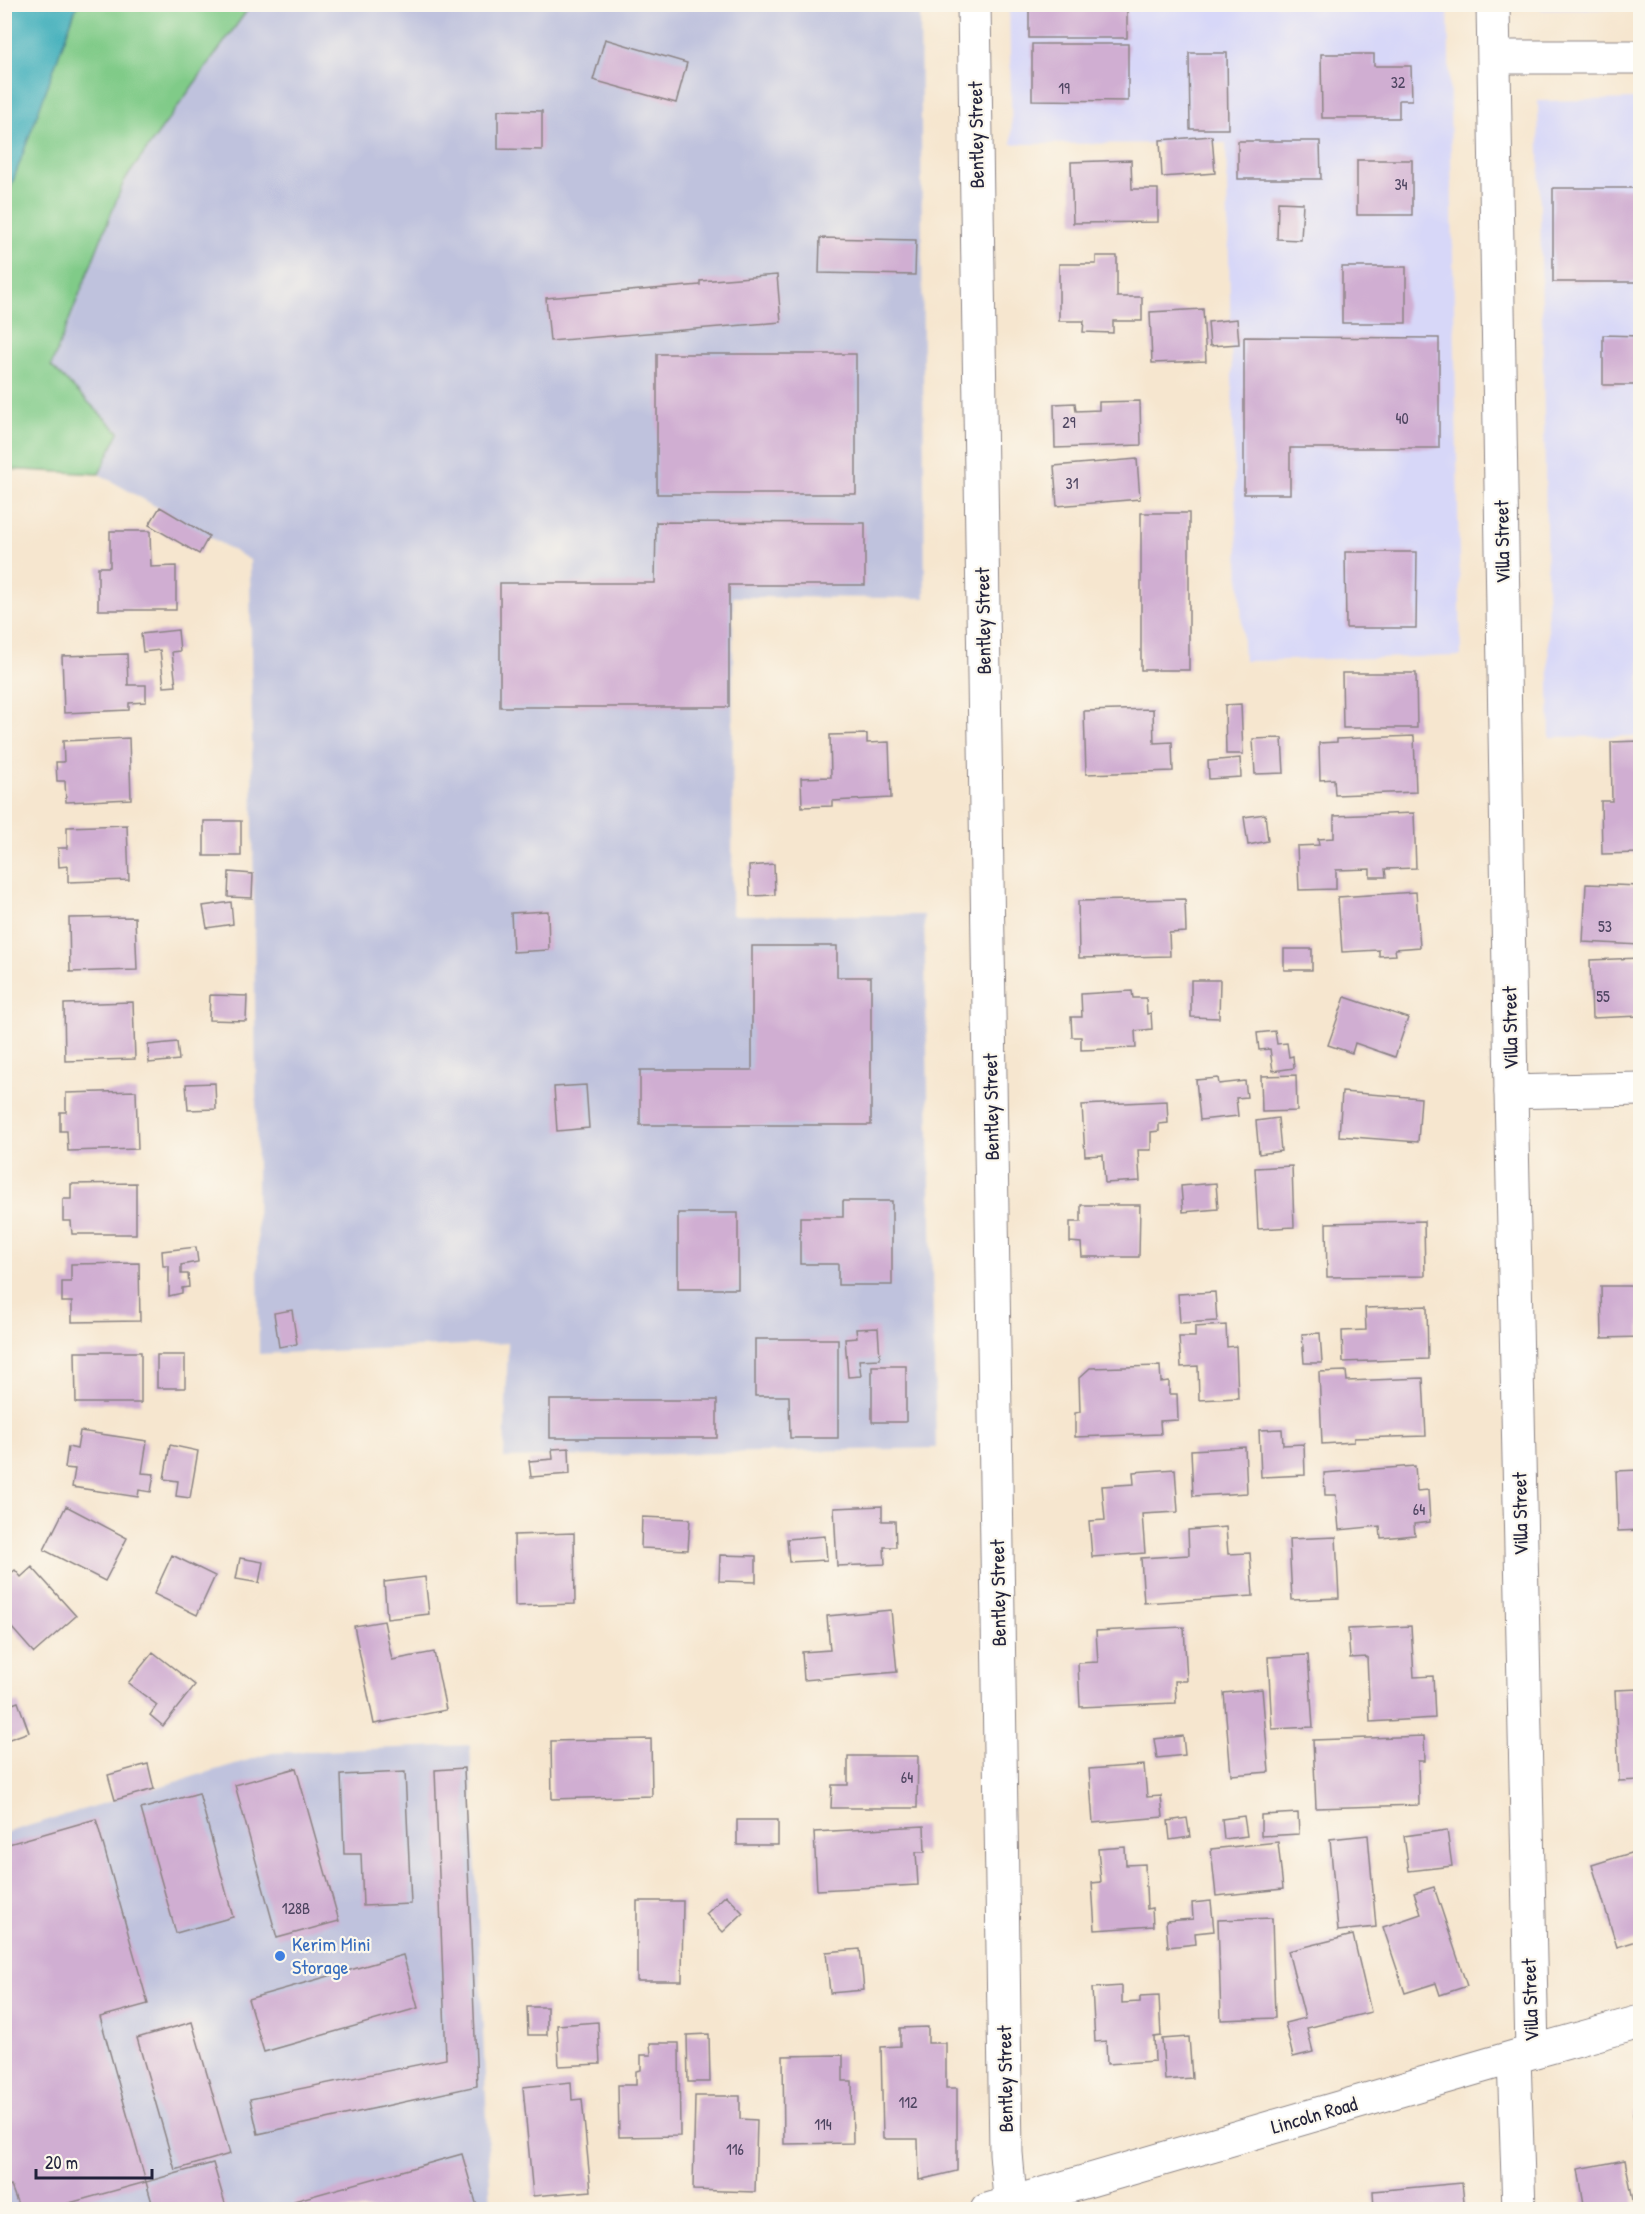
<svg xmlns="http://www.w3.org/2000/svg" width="1645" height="2214" font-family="'Patrick Hand',sans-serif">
<rect width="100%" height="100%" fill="#fbf7ec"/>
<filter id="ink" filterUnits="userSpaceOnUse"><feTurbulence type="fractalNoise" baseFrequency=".0167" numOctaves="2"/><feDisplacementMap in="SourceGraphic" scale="12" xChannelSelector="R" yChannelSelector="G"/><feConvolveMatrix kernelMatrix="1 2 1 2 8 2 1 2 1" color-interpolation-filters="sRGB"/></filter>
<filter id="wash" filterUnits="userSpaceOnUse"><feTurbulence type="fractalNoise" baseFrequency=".008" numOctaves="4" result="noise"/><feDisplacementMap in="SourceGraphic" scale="24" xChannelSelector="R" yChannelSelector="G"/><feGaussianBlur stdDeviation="1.35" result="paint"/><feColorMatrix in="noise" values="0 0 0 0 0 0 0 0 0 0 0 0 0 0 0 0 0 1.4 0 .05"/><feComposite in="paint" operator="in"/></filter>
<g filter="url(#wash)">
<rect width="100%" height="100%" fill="#f6e6cf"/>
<path fill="#d7d7f8" d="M1640,4V9L1541,10V5Z
M1009,5H1448L1461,656L1244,661L1235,496L1226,143L1012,144Z
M1640,99V736L1550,737L1538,101Z"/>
<path fill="#bfc2dd" d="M251,5H920L925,598L733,597L732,915H924L936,1448L504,1458L508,1343L259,1354L250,560L99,474L119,432L51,366L124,181Z
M470,1745L491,2209L5,2210V1833L272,1753Z"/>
<path fill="#80cb88" stroke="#517662" stroke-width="1.5" d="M77,5H251L124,181L51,366L119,432L99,474L5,469L4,203Z"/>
<path fill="#40afbb" stroke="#31687b" stroke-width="1.5" d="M5,4L77,5L5,203L4,5Z"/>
<g id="blocks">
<path fill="#d0aed2" d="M1029,4H1127V38H1029Z
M605,39L687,63L676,103L593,80Z
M1032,44H1128V101L1032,100Z
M1189,53H1227L1228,129H1190Z
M1321,54H1374V66H1411L1412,100H1399V118H1322Z
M498,110L542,111V150L498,149Z
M1212,136L1215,173L1162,177L1160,140Z
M1238,141H1320L1321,179H1238Z
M1131,160L1132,189H1158V222L1073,223L1071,162Z
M1357,160H1412V215H1357Z
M1553,188H1640V282H1553Z
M1278,202L1303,203L1301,240L1277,239Z
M820,238L916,240L915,275L819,273Z
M1096,256H1117V297H1142V321H1113V333L1083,332L1084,321H1059V264H1096Z
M1342,267H1406V323H1342Z
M777,275L781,322L550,341L546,298L700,285V281Z
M1203,309L1206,361L1152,363L1150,312Z
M1237,319L1239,344L1210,346L1208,322Z
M1603,335L1640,336V385H1603Z
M1244,337L1439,338V448H1290V494H1244Z
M657,354H856V494H657Z
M1140,401L1141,445L1055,448L1054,404L1075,403L1076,411L1099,410V402Z
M1137,459L1140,499L1057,506L1054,466Z
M160,507L209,536L199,554L149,525Z
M1141,513H1189V670H1141Z
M656,522L865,523V585H729V707H500V583H655Z
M110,531H150L151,567L176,566V610H98V567H110Z
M1345,552H1417L1416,628H1346Z
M178,630L180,651L172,652L176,686L164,687L160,650L143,652L141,634Z
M127,654L128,685H146V702L129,703V710L64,713L62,656Z
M1342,673H1416L1417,728H1343Z
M1241,704L1243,754H1226L1225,705Z
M1153,709L1154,743L1172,742L1173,771L1086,774L1084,711Z
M867,734V743L889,742L891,798L832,801V806L802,807L801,778L831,777L830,735Z
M1414,736L1416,792L1335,795L1334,779L1320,780L1319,743L1337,742V739Z
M129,738L131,799L66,802L65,781H57L56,762H64L63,741Z
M1282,738L1284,773L1255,774L1253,739Z
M1640,741V853L1602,854L1601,801H1612L1611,742Z
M1240,758L1241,777L1209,779L1208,761Z
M1414,813L1416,868L1385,869L1386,877H1370V869L1336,870V889L1299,890L1297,846L1319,845L1318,839L1334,838V816Z
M1265,814L1268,841L1248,845L1244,817Z
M204,821H241V856H204Z
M127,825L129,880L68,882V866L59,867L58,848H67V827Z
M774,864L775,895L750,896L749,866Z
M229,872L253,874L252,898L228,897Z
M1586,884L1640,886V945L1583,942Z
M1416,892L1420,947L1395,949L1396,955L1379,956V950L1342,952L1338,897Z
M1185,899L1186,932L1169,933L1170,956L1079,958L1078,901Z
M231,902L233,924L207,928L203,906Z
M548,911L549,950L513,952L511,913Z
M135,917L137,970L70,972L69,918Z
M752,946H837V977H871V1125H640V1070H752Z
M1284,949H1312V970H1284Z
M1640,958V1016L1592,1018L1590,960Z
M1191,980H1220L1219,1018L1191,1017Z
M1132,991L1133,998H1146L1147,1014L1151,1013L1152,1029L1135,1031L1136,1048L1081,1050V1037H1072L1071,1017H1082L1081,994Z
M210,995L247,996L246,1021L209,1020Z
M1345,997L1408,1018L1395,1057L1355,1043L1352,1053L1328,1045Z
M133,1002L135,1059L65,1061L64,1004Z
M1275,1031L1277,1044L1287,1043L1289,1057L1293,1056L1294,1068L1273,1071L1270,1049L1259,1050L1257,1033Z
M177,1042L179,1060L149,1063L148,1045Z
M1296,1075L1297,1111L1262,1112L1261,1076Z
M1218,1078L1219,1084L1245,1081L1247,1097L1236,1098L1238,1116L1200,1120L1196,1080Z
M215,1083L216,1109L188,1110L186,1084Z
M586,1085L589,1128L557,1131L554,1087Z
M136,1091L138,1149L68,1151L67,1131H60V1112H66V1093Z
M1342,1092L1421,1098L1418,1142L1339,1136Z
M1167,1101L1168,1123L1159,1124V1131L1151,1132V1150H1138L1140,1181L1105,1183L1103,1155L1085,1156L1082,1105Z
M1278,1118L1281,1151L1259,1154L1256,1121Z
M1292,1166L1294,1227L1258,1229L1255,1168Z
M136,1183V1234H72L71,1221H63V1199H71V1184Z
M1216,1183L1218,1209L1183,1212L1181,1186Z
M1636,1188H1640V1270H1638Z
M843,1201H892V1285H838V1264H800V1217H843Z
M1081,1205H1140L1139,1257H1082L1081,1243L1070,1242V1222H1081Z
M678,1213H738V1289H678Z
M1424,1221L1425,1276L1327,1277L1326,1223Z
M196,1247L198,1262L181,1265V1274H188L189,1287L182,1288V1293L169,1296V1266H163L162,1251Z
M139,1263L140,1321L72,1322V1302H62V1282H71V1264Z
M1601,1286H1640V1337L1602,1338Z
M1215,1292L1217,1321L1180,1323L1178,1294Z
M1427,1306L1428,1359L1343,1362L1342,1331L1366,1330L1365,1308Z
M292,1310L297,1344L279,1347L274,1313Z
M1226,1325L1227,1347L1236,1346L1238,1398L1199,1400L1198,1366L1181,1367L1179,1337H1195V1327Z
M878,1328L880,1359L859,1360L861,1376L848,1377L845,1339L857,1338L856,1329Z
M1320,1333L1322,1363H1304L1302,1334Z
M755,1339H838V1438H790L789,1396H755Z
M75,1352H141V1403H76Z
M157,1355H185V1388H157Z
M872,1366H906V1422H872Z
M1160,1366L1161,1382L1169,1381V1394H1177L1178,1420L1160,1421L1161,1434L1075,1437V1413L1080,1412L1079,1378L1090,1368Z
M1346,1371L1347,1381L1423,1378L1426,1436L1354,1438V1442L1322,1444L1319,1372Z
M550,1400H717V1438H550Z
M1282,1429L1283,1445L1304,1444L1305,1475L1261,1477L1259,1430Z
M80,1431L147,1441L142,1473L154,1474L151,1492L139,1490L138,1497L72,1487L75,1469L65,1468L68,1447L77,1449Z
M170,1445L198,1451L190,1498L176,1496L178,1481L164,1479Z
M1245,1447L1247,1493L1193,1496L1191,1450Z
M569,1448L570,1474L531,1477L529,1461L553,1459L552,1449Z
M1415,1466L1417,1491L1428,1490L1430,1522L1414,1524L1415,1535L1381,1538L1380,1526L1339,1530L1336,1495H1325L1324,1473Z
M1175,1469L1178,1512L1142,1514L1145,1553L1092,1557L1089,1521L1105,1520L1102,1486L1134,1484L1133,1472Z
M1640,1470V1530L1618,1531L1616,1471Z
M66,1506L127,1538L105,1581L44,1550Z
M882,1506V1521H895L896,1547H884L885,1564L837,1566L834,1508Z
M642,1517L690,1519L688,1550L641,1548Z
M1226,1527L1228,1554L1250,1553L1253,1596L1144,1603L1141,1558L1189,1555L1188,1530Z
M574,1533L575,1604L515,1606L514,1535Z
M825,1536L827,1560L789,1562L787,1539Z
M1336,1537L1339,1598L1292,1600L1289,1539Z
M172,1555L215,1576L197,1615L154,1594Z
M720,1555L756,1556V1582L719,1581Z
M240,1558L263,1562L259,1583L236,1579Z
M32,1567L76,1616L34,1653L4,1619V1579L15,1570L21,1577Z
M425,1577L429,1614L387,1619L384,1582Z
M891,1610L897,1672L804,1680L802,1652L830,1650L827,1616Z
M384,1621L392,1660L434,1652L446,1710L374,1724L354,1626Z
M1411,1626L1414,1677L1433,1676L1435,1718L1370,1722L1367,1657L1350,1658L1348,1629Z
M1184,1627L1187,1681H1175L1176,1703L1080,1707L1078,1663L1098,1662L1096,1631Z
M153,1652L195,1685L163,1726L150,1715L157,1705L128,1683Z
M1308,1655L1313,1727L1272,1729L1268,1657Z
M1262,1689L1269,1772L1231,1775L1224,1693Z
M1640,1689V1780L1619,1781L1615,1690Z
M18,1702L29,1732L4,1741V1707Z
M1183,1736L1185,1755L1157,1758L1154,1739Z
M1424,1736L1425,1761H1418L1419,1805L1316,1808L1313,1740Z
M651,1739L652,1796L552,1799L551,1741Z
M848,1756H918L917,1808H831L832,1785H848Z
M148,1764L154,1789L115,1800L108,1775Z
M1144,1765L1147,1797L1161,1796L1163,1817L1093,1823L1089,1769Z
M296,1768L339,1921L277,1938L235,1785Z
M464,1768L477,2086L258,2134L250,2099L446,2059L435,1770Z
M405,1772L411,1904L363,1906L361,1854H344L341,1775Z
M199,1793L233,1917L176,1933L141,1809Z
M1298,1813L1299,1834L1261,1836V1815Z
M1244,1816L1247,1836L1224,1839L1222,1819Z
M1187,1818L1190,1837L1170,1840L1168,1821Z
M96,1819L148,2004L100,2017L146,2182L44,2210H20L11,2186L5,2188V1845Z
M737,1820H778V1845H737Z
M924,1826L925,1852H916L918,1885L817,1890L814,1832Z
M1447,1830L1452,1866L1409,1871L1404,1836Z
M1368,1835L1376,1927L1338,1931L1330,1839Z
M1278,1842L1283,1889L1216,1896L1211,1849Z
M1125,1847L1126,1865L1145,1864L1147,1909L1152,1908L1153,1926L1095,1930L1092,1883L1101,1882L1098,1849Z
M1640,1850V1940L1617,1947L1592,1865Z
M1434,1887L1467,1986L1440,1995L1436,1983L1405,1993L1383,1927L1421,1914L1414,1893Z
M726,1895L743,1913L723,1932L706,1914Z
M637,1901H683L682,1981H637Z
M1211,1901L1214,1931L1195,1933L1196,1944L1168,1947L1166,1921L1193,1919L1192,1903Z
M1272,1918L1275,2018L1221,2020L1218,1920Z
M1353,1935L1371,2012L1307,2028L1313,2052L1293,2057L1285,2023L1305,2018L1288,1951Z
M860,1949L864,1990L830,1993L826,1952Z
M403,1955L418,2008L264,2052L248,1999Z
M1122,1986V2003L1140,2002V1997L1159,1996L1161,2036L1154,2037L1155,2061L1107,2064L1106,2041L1095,2042L1092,1988Z
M527,2007H547V2035H528Z
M192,2022L230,2154L175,2170L137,2038Z
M598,2022L600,2064L559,2066L557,2025Z
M928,2027V2043H946V2088H957V2171L919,2180L918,2139H883L881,2047L900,2046V2028Z
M709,2034L710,2082H688L687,2035Z
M1189,2037L1192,2078L1165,2080L1162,2039Z
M650,2043H679L680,2136L619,2137L618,2085H636V2071L641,2070V2055H651Z
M843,2055V2081H852L853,2143L784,2144L783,2056Z
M571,2082L572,2100L582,2099L591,2191L533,2196L523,2087Z
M695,2096H740V2119L757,2120L755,2192L693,2190Z
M1640,2112V2161L1639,2162L1633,2113Z
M462,2154L478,2210H296L294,2201Z
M1625,2160L1635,2210H1585L1578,2169Z
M213,2163L227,2210H154L146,2182Z
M1462,2183L1465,2210H1374L1373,2191Z"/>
</g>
</g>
<g filter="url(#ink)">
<use href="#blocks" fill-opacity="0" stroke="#8c8485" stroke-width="1.5"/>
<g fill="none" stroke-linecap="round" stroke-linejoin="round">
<g stroke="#8c8485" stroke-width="35">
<path id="minor" d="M974,4L1006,2153L1011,2210
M1495,57H1640
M1511,1092L1640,1089"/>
</g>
<g stroke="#8c8485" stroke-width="35">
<path id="tertiary" d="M1493,4L1511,1092L1532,2052
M1514,2057L1519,2210
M987,2210L1514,2057L1640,2022"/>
</g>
<use href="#minor" stroke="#fff" stroke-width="33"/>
<use href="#tertiary" stroke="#fff" stroke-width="33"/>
</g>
</g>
<circle fill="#3f7fe0" stroke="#fbf7ec" stroke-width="2" cx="280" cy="1956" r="6"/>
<g text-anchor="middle" stroke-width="4.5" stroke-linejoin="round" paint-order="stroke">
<g font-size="16" fill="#4e4561">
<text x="1398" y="88">32</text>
<text x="1064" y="94">19</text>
<text x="1401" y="190">34</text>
<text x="1402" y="424">40</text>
<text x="1069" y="428">29</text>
<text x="1072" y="489">31</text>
<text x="1605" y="932">53</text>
<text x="1603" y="1002">55</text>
<text x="1419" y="1515">64</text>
<text x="907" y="1783">64</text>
<text x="296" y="1914">128B</text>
<text x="908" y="2108">112</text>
<text x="823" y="2130">114</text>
<text x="735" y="2155">116</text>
</g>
<g font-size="20" fill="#22223b" stroke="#fbf7ec">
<text transform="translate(976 135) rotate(-91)" y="7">Bentley Street</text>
<text transform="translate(1502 542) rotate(-91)" y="7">Villa Street</text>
<text transform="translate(983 621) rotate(-91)" y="7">Bentley Street</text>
<text transform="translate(1510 1028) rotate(-91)" y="7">Villa Street</text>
<text transform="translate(991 1107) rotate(-91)" y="7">Bentley Street</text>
<text transform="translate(1520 1514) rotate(-91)" y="7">Villa Street</text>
<text transform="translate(998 1593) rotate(-91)" y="7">Bentley Street</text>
<text transform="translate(1530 2000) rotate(-92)" y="7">Villa Street</text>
<text transform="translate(1005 2079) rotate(-91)" y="7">Bentley Street</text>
<text transform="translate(1314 2115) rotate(-16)" y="7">Lincoln Road</text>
</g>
<g font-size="20" fill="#366cbe" stroke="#fbf7ec" text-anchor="start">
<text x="292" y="1951">Kerim Mini<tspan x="292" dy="23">Storage</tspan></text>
</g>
</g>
<rect width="1645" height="2214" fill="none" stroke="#fbf7ec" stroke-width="24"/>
<path d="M36 2169v9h116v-9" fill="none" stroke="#22223b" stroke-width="3"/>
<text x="45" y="2169" font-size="18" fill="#22223b" stroke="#fbf7ec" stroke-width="4.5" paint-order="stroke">20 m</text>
</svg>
